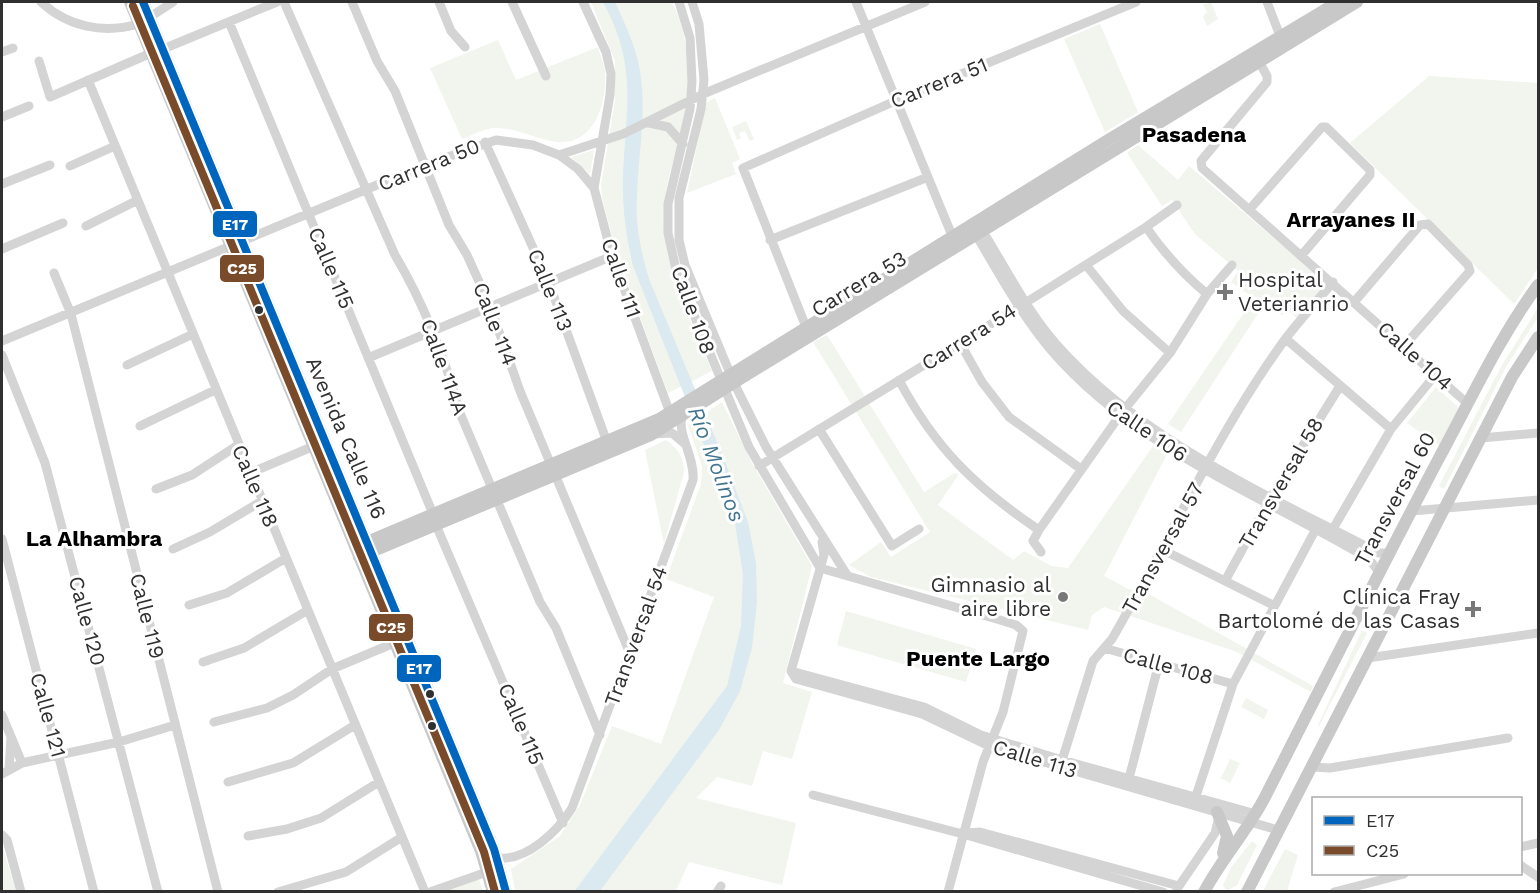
<svg xmlns="http://www.w3.org/2000/svg" width="1540" height="893" font-family="'Work Sans',sans-serif">
<rect width="100%" height="100%" fill="#fff"/>
<path fill="#f1f5ed" d="M591,2H672C686,29 690,64 688,95C685,139 661,179 664,224C667,275 692,325 712,371L668,393L618,258L603,202L601,185L615,101V61Z
M1211,2L1218,19L1207,26L1203,16L1207,12L1203,5Z
M1100,24L1138,112L1105,132L1064,39Z
M498,40L516,80L598,47C600,56 605,65 605,74C607,105 593,146 556,142C535,139 515,127 493,128C483,129 471,136 462,139L430,68Z
M1429,76L1538,83V268L1514,304L1350,143Z
M715,98L740,159L732,163L736,174L687,193L706,103Z
M746,121L754,139L750,141L745,131L739,133L741,138L737,140L732,127Z
M1138,145L1178,180L1189,166L1328,284L1298,319L1287,310L1282,315L1265,303L1181,432L1168,424L1254,298L1231,282L1238,271L1195,234L1172,200L1162,206L1127,153Z
M594,150L590,174L571,157Z
M1538,308V317L1506,367L1444,489L1439,486L1502,365Z
M827,335L924,492L955,473L959,474L938,505L1013,560L1024,551L1051,566L1068,568L1153,446L1167,454L1104,576L1128,589L1147,593L1313,686L1311,692L1237,652L1104,607L1092,615L1088,630L871,577L849,565L881,542L891,557L930,532L813,342Z
M1436,387L1459,408L1439,445L1407,423Z
M722,402L752,463L812,566L783,683L812,692L792,759L763,751L752,786L717,777L696,798L796,823L782,885L689,862L676,891H515L511,869L560,836L580,805L612,726L661,744L714,597L666,579L701,484L702,466L688,425Z
M666,440C678,448 684,458 684,472L664,544L645,450Z
M846,611L976,649L966,682L837,645Z
M1362,630L1367,633L1319,726L1318,725Z
M1246,698L1268,710L1264,719L1241,707Z
M1230,759L1240,763L1230,783L1221,778Z
M1252,841L1257,845L1237,885L1227,891L1223,885L1232,866Z
M2,845L16,891H2Z
M1285,849L1298,855L1287,891H1263Z
M478,877L483,891L437,892Z"/>
<path fill="#dbe9f1" d="M603,2H615C625,24 636,47 640,71C647,113 638,155 637,197C635,225 641,252 649,279L722,454L748,522L756,563L757,602L752,648L740,691L719,730L600,891L574,892L727,686L741,626L743,574L735,523L633,266C626,236 622,207 623,175C626,106 638,67 603,2Z"/>
<g fill="none" stroke-linecap="round" stroke-linejoin="round">
<path stroke="#d4d4d4" stroke-width="9" d="M41,2C68,27 103,34 139,24
M284,2L395,255C424,304 445,358 460,413L540,602L556,628L600,735
M352,2L377,61L395,91L449,225L467,255L490,306L520,391L629,651
M439,2L451,31L465,47
M512,2L546,76
M583,2L606,52L611,74L610,95L594,188
M679,2L690,38L692,82L690,109L668,204V233L677,274L749,447L820,568L1000,620L1016,625L1023,631L1003,712L983,762L948,892
M692,2L699,24L704,80L701,109L679,198V240L685,265L734,383L766,447L847,575
M856,2L953,238
M1267,2L1282,41
M150,17L173,2
M229,22L433,514
M163,49L277,2
M2,52L13,48
M1257,58L1267,76V82L1201,161L1202,168L1468,404
M39,61L50,97L151,53
M88,80L425,892
M2,117L29,106
M649,123L668,127L683,144
M485,142L549,283L607,442
M559,155L623,134L703,94L925,2
M70,166L115,146
M2,184L50,165
M1249,210L1322,127H1326L1370,170V175L1301,256
M86,226L138,200
M980,227C1005,266 1026,310 1057,345C1142,441 1267,495 1379,553H1389
M1146,227C1164,253 1183,274 1207,294
M974,232C998,271 1021,315 1051,350C1135,448 1261,495 1369,559L1379,572
M770,240L928,177
M2,249L63,223
M1086,265L1123,311L1170,353
M54,273L71,314L218,892
M1355,301L1420,225L1428,224L1468,265L1470,271L1404,346
M806,327L743,168L893,102L1136,2
M1286,339L1391,429
M2,341L425,165L496,140L533,145L559,155L578,169L594,188L612,256L670,413
M960,343L982,382L1009,417L1081,469
M2,355L45,463L158,892
M368,358L612,256
M127,365L193,334
M899,380C935,448 975,487 1039,530
M140,426L215,390
M819,429L892,546L919,529
M654,434L672,433L684,443
M1481,438L1538,433
M759,466L1014,310L1146,227L1177,205
M250,473L314,446
M156,489L192,475L238,445
M1412,511L1538,500
M436,525L563,823
M1330,534L1391,429L1436,374
M2,539L94,892
M173,549L210,532L262,501
M1163,550L1273,605
M1041,552L1033,541L1039,530L1120,415L1170,353L1207,294L1232,265
M1225,581L1271,497L1340,386
M189,605L227,593L286,558
M1104,648L1233,684
M1368,658L1538,633
M203,662L244,648L308,610
M791,671L796,679L922,714L989,746L1278,830
M791,671L924,707L981,735L1062,760L1256,814
M791,671L824,555L822,542
M2,715L22,763
M214,722L267,708L293,695L332,669L394,643
M1060,767L1093,661L1112,639C1170,539 1218,431 1286,338C1301,319 1317,301 1333,282
M1311,767L1330,768L1508,738
M9,770L11,737
M2,774L22,763L119,742L175,725
M228,782L293,763L355,725
M1127,786L1159,663
M813,795L963,834L1163,892
M1195,799L1233,684L1318,525
M966,833L980,832L1179,886
M2,835L7,840L21,892
M248,836L287,829L321,818L379,782
M1520,847L1538,843
M498,858C527,861 558,831 572,808L693,480C695,457 677,434 682,417
M1520,865L1538,877
M1177,889L1215,833L1219,817
M278,892L346,872L402,837
M430,892L487,872
M717,892L721,886
M1334,892L1404,874"/>
<path stroke="#c8c8c8" stroke-width="12" d="M130,2L481,851L493,892
M143,2L494,849L506,892
M355,547L659,419L1108,140L1338,2
M359,557L651,435L740,379L1357,2
M1217,812L1227,836L1223,853
M1204,892C1222,858 1248,830 1265,797C1323,683 1380,570 1439,458C1471,399 1499,338 1538,285
M1247,892L1512,377L1538,337"/>
<g stroke="#fff" stroke-width="12">
<path id="bus-1" d="M143,2L494,849L506,892"/>
</g>
<g stroke="#fff" stroke-width="12">
<path id="bus-2" d="M133,6L484,852L495,892"/>
</g>
<use href="#bus-1" stroke="#0065bd" stroke-width="8"/>
<use href="#bus-2" stroke="#7a4b2a" stroke-width="8"/>
</g>
<g fill="#787878" stroke="#fff" stroke-width="2">
<path d="M1222 283h6v6h6v6h-6v6h-6v-6h-6v-6h6z"/>
<circle cx="1063" cy="597" r="6"/>
<path d="M1470 600h6v6h6v6h-6v6h-6v-6h-6v-6h6z"/>
</g>
<g fill="#303030" stroke="#fff" stroke-width="2">
<circle cx="259" cy="310" r="5"/>
<circle cx="430" cy="694" r="5"/>
<circle cx="432" cy="726" r="5"/>
</g>
<g text-anchor="middle" stroke-width="6" stroke-linejoin="round" paint-order="stroke">
<g font-size="21" fill="#303030" stroke="#fff">
<text transform="translate(939 83) rotate(-22)" y="7">Carrera 51</text>
<text transform="translate(429 165) rotate(-22)" y="7">Carrera 50</text>
<text transform="translate(331 268) rotate(67)" y="7">Calle 115</text>
<text transform="translate(621 278) rotate(71)" y="7">Calle 111</text>
<text transform="translate(859 284) rotate(-31)" y="7">Carrera 53</text>
<text transform="translate(550 290) rotate(68)" y="7">Calle 113</text>
<text transform="translate(693 310) rotate(70)" y="7">Calle 108</text>
<text transform="translate(495 324) rotate(69)" y="7">Calle 114</text>
<text transform="translate(969 337) rotate(-32)" y="7">Carrera 54</text>
<text transform="translate(1415 356) rotate(42)" y="7">Calle 104</text>
<text transform="translate(444 367) rotate(70)" y="7">Calle 114A</text>
<text transform="translate(1147 431) rotate(34)" y="7">Calle 106</text>
<text transform="translate(346 438) rotate(67)" y="7">Avenida Calle 116</text>
<text transform="translate(1281 483) rotate(-60)" y="7">Transversal 58</text>
<text transform="translate(255 486) rotate(67)" y="7">Calle 118</text>
<text transform="translate(1395 499) rotate(-62)" y="7">Transversal 60</text>
<text transform="translate(1163 548) rotate(-61)" y="7">Transversal 57</text>
<text transform="translate(147 616) rotate(76)" y="7">Calle 119</text>
<text transform="translate(87 621) rotate(75)" y="7">Calle 120</text>
<text transform="translate(636 636) rotate(-70)" y="7">Transversal 54</text>
<text transform="translate(1168 666) rotate(15)" y="7">Calle 108</text>
<text transform="translate(48 715) rotate(75)" y="7">Calle 121</text>
<text transform="translate(521 724) rotate(67)" y="7">Calle 115</text>
<text transform="translate(1035 759) rotate(17)" y="7">Calle 113</text>
</g>
<g font-size="21" fill="#303030" stroke="#fff" text-anchor="end">
<text x="1238" y="287" text-anchor="start">Hospital<tspan x="1238" dy="24">Veterianrio</tspan></text>
<text x="1051" y="592">Gimnasio al<tspan x="1051" dy="24">aire libre</tspan></text>
<text x="1460" y="604">Clínica Fray<tspan x="1460" dy="24">Bartolomé de las Casas</tspan></text>
</g>
<g font-size="22" font-weight="bold" fill="#000" stroke="#fff">
<text x="1194" y="142">Pasadena</text>
<text x="1351" y="227">Arrayanes II</text>
<text x="94" y="546">La Alhambra</text>
<text x="978" y="666">Puente Largo</text>
</g>
<g font-size="22" font-style="italic" fill="#41758f" stroke="#fff">
<text transform="translate(717 464) rotate(69)" y="8">Río Molinos</text>
</g>
</g>
<g stroke="#fff" stroke-width="2">
<rect x="212" y="210" width="46" height="28" rx="6" fill="#0065bd"/>
<rect x="219" y="254" width="46" height="29" rx="6" fill="#7a4b2a"/>
<rect x="368" y="613" width="46" height="29" rx="6" fill="#7a4b2a"/>
<rect x="396" y="654" width="46" height="29" rx="6" fill="#0065bd"/>
</g>
<g font-size="16" text-anchor="middle" font-weight="bold" fill="#fff">
<text x="235" y="230">E17</text>
<text x="242" y="274">C25</text>
<text x="391" y="633">C25</text>
<text x="419" y="674">E17</text>
</g>
<rect width="1540" height="893" fill="none" stroke="#303030" stroke-width="6"/>
<rect x="1312" y="797" width="210" height="78" fill="#ffffff" stroke="#acacac" stroke-width="1.5"/>
<rect x="1324" y="816" width="30" height="9" fill="#0065bd" stroke="#acacac" stroke-width="1.5"/>
<text x="1366" y="827" font-size="18" fill="#303030">E17</text>
<rect x="1324" y="846" width="30" height="9" fill="#7a4b2a" stroke="#acacac" stroke-width="1.5"/>
<text x="1366" y="857" font-size="18" fill="#303030">C25</text>
</svg>
